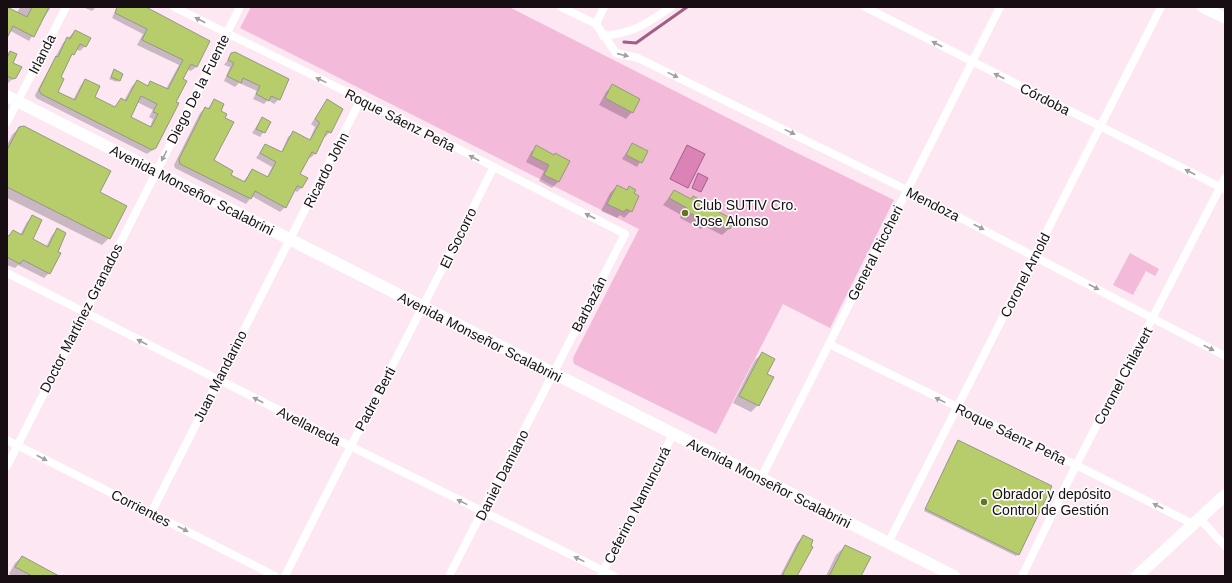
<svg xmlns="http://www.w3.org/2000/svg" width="1232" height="583" font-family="Arial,sans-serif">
<rect width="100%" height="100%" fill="#fce7f3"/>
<path fill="#f3bada" d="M251,7H509L795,152L894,200L830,328L783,304L716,434L574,364L573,358L639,229L240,28Z
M1130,253L1159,269L1155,276L1146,271L1133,295L1113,285Z"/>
<path fill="#db83b7" stroke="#a06086" d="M687,145L705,154L688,188L670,179Z
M698,173L708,178L701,192L692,188Z"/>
<path fill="#0003" fill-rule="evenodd" d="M20,7H51L29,41L7,29V22L17,13Z
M83,7H96L92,11Z
M117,7H143L209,42L196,67L191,71L187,69L155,148L147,154L36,98L35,95L63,43L75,31L85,46L80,51L76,49L68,60L59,77L56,92L73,100L81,85L85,80L94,98L114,108L121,99L124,101L132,86L137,81L147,86L150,83L166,89L179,65L137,45L143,34L112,18ZM137,102L153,110L149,117L153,119L150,127L129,117Z
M11,52L15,77L8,83L7,53Z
M232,54L279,99L274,104L268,100L264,104L253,99L257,91L239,83L235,87L224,81L230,67L224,65Z
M115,70L122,74L117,82L109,79Z
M612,86L632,112L626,119L599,105L606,92Z
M214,100L219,112L213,161L230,175L243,182L252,170L267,177L272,167L256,158L265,145L281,153L288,137L293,133L309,141L315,127L311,124L327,100L330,132L325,137L324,136L315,154L310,158L308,157L299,174L302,187L297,192L294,190L285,207L280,212L252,196L246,204L175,168L174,165L200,113L205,108L207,110Z
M262,118L270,122L260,137L252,133Z
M19,128L99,193L109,238L102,245L7,198V145L12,135Z
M632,144L646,152L637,167L622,159Z
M536,147L553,156L569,161L558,182L552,188L539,181L544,171L526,162L531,152Z
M617,186L626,190L629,187L631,211L624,218L620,215L617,218L601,211L610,193Z
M674,191L733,221L729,229L722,235L704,226L701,229L680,218L681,215L663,205Z
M32,217L31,239L46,247L52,235L57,230V252L49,273L44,278L18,265L15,268L7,265V236L20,235L27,222Z
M762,354L766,374L758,405L751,412L733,403L755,360Z
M956,444L1018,554L1016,556L924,511Z
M803,536L809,546L796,576H780L797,543Z
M845,546L860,576H826L836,555Z
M22,557L53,576H13L9,574L15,563Z"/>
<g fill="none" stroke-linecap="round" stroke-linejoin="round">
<path stroke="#a06086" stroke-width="3" d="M624,42L636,43L687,7"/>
</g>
<path fill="#b7cc6a" stroke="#939982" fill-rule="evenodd" d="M7,7L27,17L32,7H49L34,37L13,26L7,38Z
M117,7H146L210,41L197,67L191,64L183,79L187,81L176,102L179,103L156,148L152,150L41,94L39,90L56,56L58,57L67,37L70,39L75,30L91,38L86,47L80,44L74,55L72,54L61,77L64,79L58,92L75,100L85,79L100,86L95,97L115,107L121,98L126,101L137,80L148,86L150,81L168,89L183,60L142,40L147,29L115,13ZM141,96L157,104L153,112L158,114L151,127L131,117Z
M10,51L17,54L13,63L22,67L16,78L13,79L7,76V58Z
M235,52L289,79L280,100L271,96L269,101L256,94L260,86L243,78L241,83L227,76L234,63L228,60L231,53Z
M114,69L123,74L120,81L111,77Z
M612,84L640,99L633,113L605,98Z
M214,99L224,104L221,111L227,114L225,118L234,122L214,160L233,171L231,175L245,182L252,169L268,177L276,162L260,153L265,144L282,152L293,131L310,140L319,124V122L315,119L327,99L343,109L331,133L327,131L316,154L312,152L300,174L308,178L302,188L297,186L286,208L255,191L251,199L180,164L179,159L205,107L209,109Z
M262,117L271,122L265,133L256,129Z
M24,126L111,171L100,192L127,206L110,239L7,187V150L19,127Z
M632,143L648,151L642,163L626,155Z
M536,145L554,155L555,153L570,161L559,182L544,175L549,165L531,156Z
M617,185L627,190L629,186L636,190L634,193L639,196L632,212L626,209L624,212L607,204Z
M674,190L691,199L693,196L716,208L715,210L734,220L730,229L711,219L709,223L686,211L687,208L669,198Z
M32,215L42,220L33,239L48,247L57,228L66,233L58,252L61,253L50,274L23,260L20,264L7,257V235L9,236L13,230L22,235Z
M762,352L775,359L767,374L774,377L759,406L739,396Z
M958,440L1052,486L1019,555L925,509Z
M803,535L813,540L811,546L813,547L797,576H782Z
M845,545L871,557L861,576H829Z
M22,556L59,576H32L15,567Z"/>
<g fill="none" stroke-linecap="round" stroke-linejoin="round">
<path stroke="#fff" stroke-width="8" d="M174,7L361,99L625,234L449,576
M561,7L596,24
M865,7L1224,189
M596,24L616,53L638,58L907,190L1225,356
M596,24L604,7
M603,36C636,32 644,25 671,7
M7,122L66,7
M7,273L350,446L614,576
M829,344L1076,465L1193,524
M7,440L275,576
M7,466L240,7
M761,478L1000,7
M151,513L361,99
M1199,518L1225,546
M888,543L1161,7
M285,576C353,439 425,305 493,168
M601,576L673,434
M1022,576L1076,465L1225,178"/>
<path stroke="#fff" stroke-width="11" d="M1202,7L1225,18"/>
<path stroke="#fff" stroke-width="12" d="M7,96L954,576
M1137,576L1225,495"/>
</g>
<defs><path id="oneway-solid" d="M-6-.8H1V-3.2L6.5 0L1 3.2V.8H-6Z"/></defs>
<g fill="#a29fa1">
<use href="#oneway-solid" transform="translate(200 20) rotate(-153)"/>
<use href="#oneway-solid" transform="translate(937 44) rotate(-153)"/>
<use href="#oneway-solid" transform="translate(623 55) rotate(13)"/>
<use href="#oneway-solid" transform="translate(673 75) rotate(26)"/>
<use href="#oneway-solid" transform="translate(999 76) rotate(-153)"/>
<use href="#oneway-solid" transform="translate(321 80) rotate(-154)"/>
<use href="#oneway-solid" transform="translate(790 132) rotate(26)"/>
<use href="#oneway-solid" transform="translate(164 156) rotate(117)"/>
<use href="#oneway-solid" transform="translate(474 158) rotate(-152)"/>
<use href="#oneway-solid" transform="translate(1190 172) rotate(-153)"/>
<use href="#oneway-solid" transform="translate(590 216) rotate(-153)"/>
<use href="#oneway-solid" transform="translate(979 227) rotate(27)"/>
<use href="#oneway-solid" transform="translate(1094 287) rotate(28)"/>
<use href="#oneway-solid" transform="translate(142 342) rotate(-153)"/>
<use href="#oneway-solid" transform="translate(1209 348) rotate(27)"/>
<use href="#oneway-solid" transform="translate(258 400) rotate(-153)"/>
<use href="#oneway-solid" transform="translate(940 400) rotate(-154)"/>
<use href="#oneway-solid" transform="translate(42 458) rotate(27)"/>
<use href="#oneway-solid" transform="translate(462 502) rotate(-154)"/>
<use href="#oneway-solid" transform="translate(1158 506) rotate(-153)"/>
<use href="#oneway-solid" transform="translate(183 529) rotate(27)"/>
<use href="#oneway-solid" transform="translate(579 559) rotate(-154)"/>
</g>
<g fill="#657421" stroke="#fbfbfb" stroke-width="1.5">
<circle cx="685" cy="213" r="4"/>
<circle cx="984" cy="502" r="4"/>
</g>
<g text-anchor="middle" stroke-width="3.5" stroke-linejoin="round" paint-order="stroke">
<g font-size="14" fill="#160e13" stroke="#fbfbfb">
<text transform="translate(42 54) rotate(-63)" y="5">Irlanda</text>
<text transform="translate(198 89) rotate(-63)" y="5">Diego De la Fuente</text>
<text transform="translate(1045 99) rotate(27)" y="5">Córdoba</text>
<text transform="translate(400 120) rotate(27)" y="5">Roque Sáenz Peña</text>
<text transform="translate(326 170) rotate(-63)" y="5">Ricardo John</text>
<text transform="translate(192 190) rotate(27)" y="5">Avenida Monseñor Scalabrini</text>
<text transform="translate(933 204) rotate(27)" y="5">Mendoza</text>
<text transform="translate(458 238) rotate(-64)" y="5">El Socorro</text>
<text transform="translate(875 253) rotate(-63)" y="5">General Riccheri</text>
<text transform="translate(1025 275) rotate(-63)" y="5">Coronel Arnold</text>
<text transform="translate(589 304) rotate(-63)" y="5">Barbazán</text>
<text transform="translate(81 318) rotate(-63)" y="5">Doctor Martínez Granados</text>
<text transform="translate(480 337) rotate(27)" y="5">Avenida Monseñor Scalabrini</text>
<text transform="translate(220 376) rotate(-63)" y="5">Juan Mandarino</text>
<text transform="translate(1123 376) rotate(-62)" y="5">Coronel Chilavert</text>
<text transform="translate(375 399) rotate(-62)" y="5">Padre Berti</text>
<text transform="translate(309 426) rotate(27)" y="5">Avellaneda</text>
<text transform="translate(1011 434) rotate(26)" y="5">Roque Sáenz Peña</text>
<text transform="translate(502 475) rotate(-63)" y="5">Daniel Damiano</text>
<text transform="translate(769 483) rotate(27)" y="5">Avenida Monseñor Scalabrini</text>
<text transform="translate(637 505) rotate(-63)" y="5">Ceferino Namuncurá</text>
<text transform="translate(141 508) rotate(27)" y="5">Corrientes</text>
</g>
<g font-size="14" fill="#160e13" stroke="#fbfbfb" text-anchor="start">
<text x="693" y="210">Club SUTIV Cro.<tspan x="693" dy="16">Jose Alonso</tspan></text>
<text x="992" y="499">Obrador y depósito<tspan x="992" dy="16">Control de Gestión</tspan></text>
</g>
</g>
<rect width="1232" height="583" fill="none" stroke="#160e13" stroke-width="16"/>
</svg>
